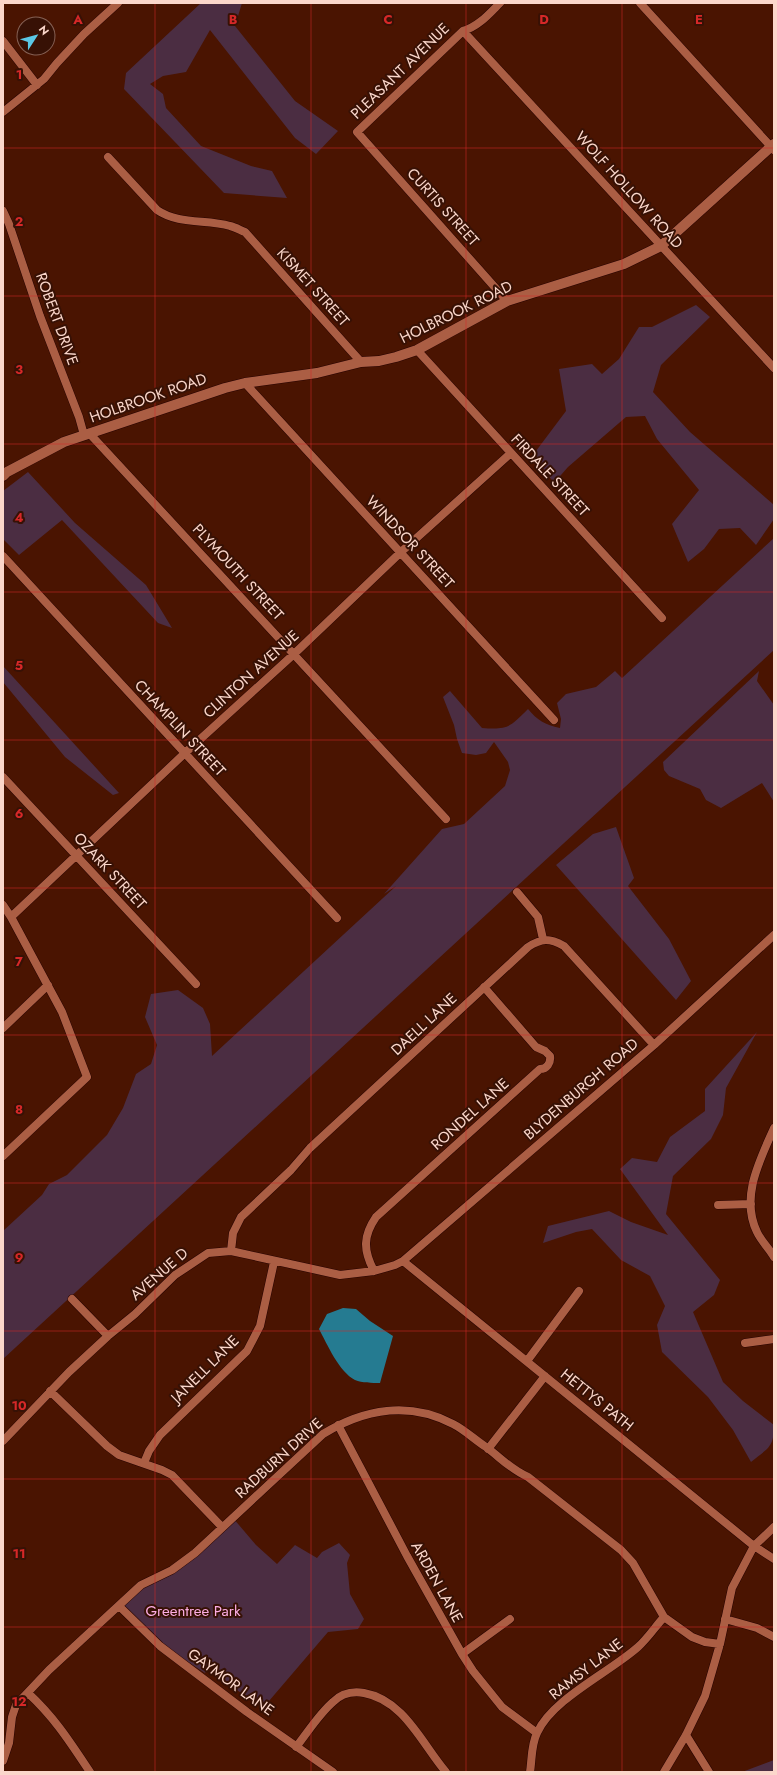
<svg xmlns="http://www.w3.org/2000/svg" width="777" height="1775" font-family="Jost,sans-serif">
<rect width="100%" height="100%" fill="#4a1401"/>
<path fill="#4b2d42" d="M201,3H242L235,26L295,101L338,131L316,154L295,138L210,30L186,72L163,76L150,84L163,94L166,108L201,146L251,166L272,171L287,198L224,193L124,89L126,73Z
M696,305L710,317L661,365L653,392L690,432L774,505V519L756,545L740,528L719,529L704,549L688,562L672,524L699,490L657,439L645,416L626,417L568,467L554,483L533,455L566,411L559,369L592,364L602,374L619,359L639,327H652Z
M28,472L75,523L146,585L172,628L158,623L62,520L19,555L3,539V491Z
M774,538V650L3,1359V1231L42,1195L49,1184L67,1175L107,1135L123,1108L136,1074L151,1064L157,1045L145,1017L151,994L178,990L203,1008L210,1024L212,1056L396,886L384,894L442,829L464,824L505,786L510,770L508,762L494,742L486,753L476,755L462,753L457,739L454,725L443,697L450,691L482,728C508,730 510,727 528,709C537,720 545,725 560,728L561,719L557,703L566,694L596,687L615,671L622,678Z
M3,666L119,793L113,795L65,757L3,682Z
M759,671L757,681L774,705V802L762,783L721,808L706,800L700,789L669,776L664,770L663,762Z
M616,827L634,878L628,886L669,939L691,981L676,1000L556,865L593,834Z
M757,1032L726,1088L723,1115L711,1139L673,1176L666,1214L720,1280L714,1295L693,1312L723,1382L743,1401L774,1425C774,1448 768,1448 751,1462L733,1430L708,1397L662,1352L657,1325L665,1306L650,1276L621,1260L592,1229L576,1232L543,1243L548,1226L609,1211L631,1222L668,1235L620,1169L632,1158L657,1162L670,1137L705,1111V1089Z
M233,1518L256,1545L277,1564L295,1545L317,1558L322,1552L339,1543L350,1555L347,1563L350,1594L364,1619L358,1629L328,1632L263,1708L218,1677L211,1665L205,1673L162,1645L123,1606L141,1585L172,1570Z
M774,1760V1772H742Z"/>
<path fill="#257b91" d="M343,1308L356,1309L370,1321L393,1336L380,1383C372,1383 362,1383 355,1380C339,1372 327,1344 319,1329L327,1314Z"/>
<g fill="none" stroke-linecap="round" stroke-linejoin="round">
<g stroke="#270300" stroke-width="9">
<path id="street" d="M500,3C489,14 479,26 463,31L357,132L507,301
M640,3L774,150
M463,31L774,368
M3,41L37,85
M3,112L44,79L57,63L84,34L118,3
M108,157L157,210C179,225 206,219 230,226C235,227 240,230 245,232L361,362
M3,211L9,224L40,316L79,417L84,435
M417,350L662,618
M245,383L554,720
M89,433L446,819
M3,556L337,918
M3,777L196,984
M517,892L538,917L543,939
M3,905L11,917L62,1012L87,1077L3,1156
M11,917L185,753L294,654L401,552L511,453
M3,1028L48,985
M774,1128C760,1160 740,1197 757,1232C761,1241 769,1248 774,1257
M718,1205L751,1204
M231,1251L233,1233L241,1217L291,1170L310,1148L528,947C542,938 549,938 564,946L654,1045
M403,1261L754,1546L774,1559
M374,1271C363,1250 363,1236 376,1217L540,1069C547,1069 551,1063 550,1056L545,1051L536,1047L484,987
M72,1299L108,1336
M745,1343L774,1339
M527,1361L579,1291
M50,1391L107,1446L119,1455L162,1470L172,1475L222,1527
M338,1425L407,1556L462,1654L473,1671L502,1707L537,1733
M3,1441L69,1372L108,1336L135,1314L175,1275L208,1253L231,1251L340,1275L374,1271L395,1265L403,1261L654,1045L774,935
M488,1449L545,1376
M144,1463L149,1451L160,1435L247,1351L260,1326L274,1262
M119,1606L160,1646L247,1712L333,1772
M725,1619L757,1628L774,1637
M462,1654L510,1619
M28,1693C55,1718 70,1742 90,1772
M686,1735L709,1772
M296,1747C308,1732 319,1714 333,1702C342,1693 352,1691 364,1693C404,1700 422,1744 446,1772
M3,1761L9,1743L12,1717L16,1705L49,1670L141,1585L172,1570L195,1553L323,1434C364,1409 409,1401 453,1424C465,1430 475,1440 486,1447C501,1458 510,1469 528,1477L621,1550L633,1563L664,1617L692,1637L705,1642L720,1644
M530,1772C532,1760 531,1745 537,1733C552,1699 610,1672 638,1647C648,1638 655,1627 664,1617
M664,1772L686,1735L705,1696L720,1644L732,1588L754,1546L774,1527"/>
</g>
<g stroke="#270300" stroke-width="11">
<path id="secondary" d="M3,476L7,472L64,442L225,388L245,383L317,373L361,362L379,361L396,357L417,350L507,301L624,264L661,246L774,144"/>
</g>
<use href="#street" stroke="#ab5e44" stroke-width="8"/>
<use href="#secondary" stroke="#ab5e44" stroke-width="10"/>
</g>
<path fill="none" stroke="#d62828" stroke-width="1" stroke-opacity="0.55" d="M155,3V1772M311,3V1772M466,3V1772M622,3V1772M3,148H774M3,296H774M3,444H774M3,592H774M3,740H774M3,888H774M3,1035H774M3,1183H774M3,1331H774M3,1479H774M3,1627H774"/>
<g text-anchor="middle" stroke-width="4" stroke-linejoin="round" paint-order="stroke">
<g font-size="15" fill="#fbd7cb" stroke="#371105">
<text transform="translate(400 71) rotate(-44)" y="5">PLEASANT AVENUE</text>
<text transform="translate(629 190) rotate(48)" y="5">WOLF HOLLOW ROAD</text>
<text transform="translate(443 207) rotate(48)" y="5">CURTIS STREET</text>
<text transform="translate(313 287) rotate(48)" y="5">KISMET STREET</text>
<text transform="translate(456 312) rotate(-26)" y="5">HOLBROOK ROAD</text>
<text transform="translate(57 319) rotate(70)" y="5">ROBERT DRIVE</text>
<text transform="translate(148 398) rotate(-19)" y="5">HOLBROOK ROAD</text>
<text transform="translate(550 475) rotate(47)" y="5">FIRDALE STREET</text>
<text transform="translate(410 542) rotate(47)" y="5">WINDSOR STREET</text>
<text transform="translate(238 572) rotate(47)" y="5">PLYMOUTH STREET</text>
<text transform="translate(251 674) rotate(-42)" y="5">CLINTON AVENUE</text>
<text transform="translate(180 728) rotate(47)" y="5">CHAMPLIN STREET</text>
<text transform="translate(110 871) rotate(47)" y="5">OZARK STREET</text>
<text transform="translate(424 1024) rotate(-43)" y="5">DAELL LANE</text>
<text transform="translate(581 1089) rotate(-41)" y="5">BLYDENBURGH ROAD</text>
<text transform="translate(470 1114) rotate(-42)" y="5">RONDEL LANE</text>
<text transform="translate(159 1274) rotate(-41)" y="5">AVENUE D</text>
<text transform="translate(205 1369) rotate(-45)" y="5">JANELL LANE</text>
<text transform="translate(597 1400) rotate(39)" y="5">HETTYS PATH</text>
<text transform="translate(279 1458) rotate(-42)" y="5">RADBURN DRIVE</text>
<text transform="translate(437 1582) rotate(61)" y="5">ARDEN LANE</text>
<text transform="translate(586 1669) rotate(-38)" y="5">RAMSY LANE</text>
<text transform="translate(231 1682) rotate(36)" y="5">GAYMOR LANE</text>
</g>
<g font-size="15" fill="#fdade4" stroke="#371105">
<text x="193" y="1616">Greentree Park</text>
</g>
</g>
<g font-size="13" text-anchor="middle" font-weight="bold" fill="#d62828" stroke="#371105" stroke-width="4" stroke-linejoin="round" paint-order="stroke">
<text x="78" y="24">A</text>
<text x="233" y="24">B</text>
<text x="388" y="24">C</text>
<text x="544" y="24">D</text>
<text x="699" y="24">E</text>
<text x="19" y="79">1</text>
<text x="19" y="226">2</text>
<text x="19" y="374">3</text>
<text x="19" y="522">4</text>
<text x="19" y="670">5</text>
<text x="19" y="818">6</text>
<text x="19" y="966">7</text>
<text x="19" y="1114">8</text>
<text x="19" y="1262">9</text>
<text x="19" y="1410">10</text>
<text x="19" y="1558">11</text>
<text x="19" y="1706">12</text>
</g>
<rect width="777" height="1775" fill="none" stroke="#fbd7cb" stroke-width="8"/>
<g transform="translate(36 36) rotate(54)"><circle r="19" fill="#371105" stroke="#856054"/>
<path d="M0-3L7 15L0 10L-7 15Z" fill="#5bc8e6"/>
<text y="-6" font-size="11" font-weight="bold" text-anchor="middle" fill="#fbd7cb">N</text>
</g>
</svg>
